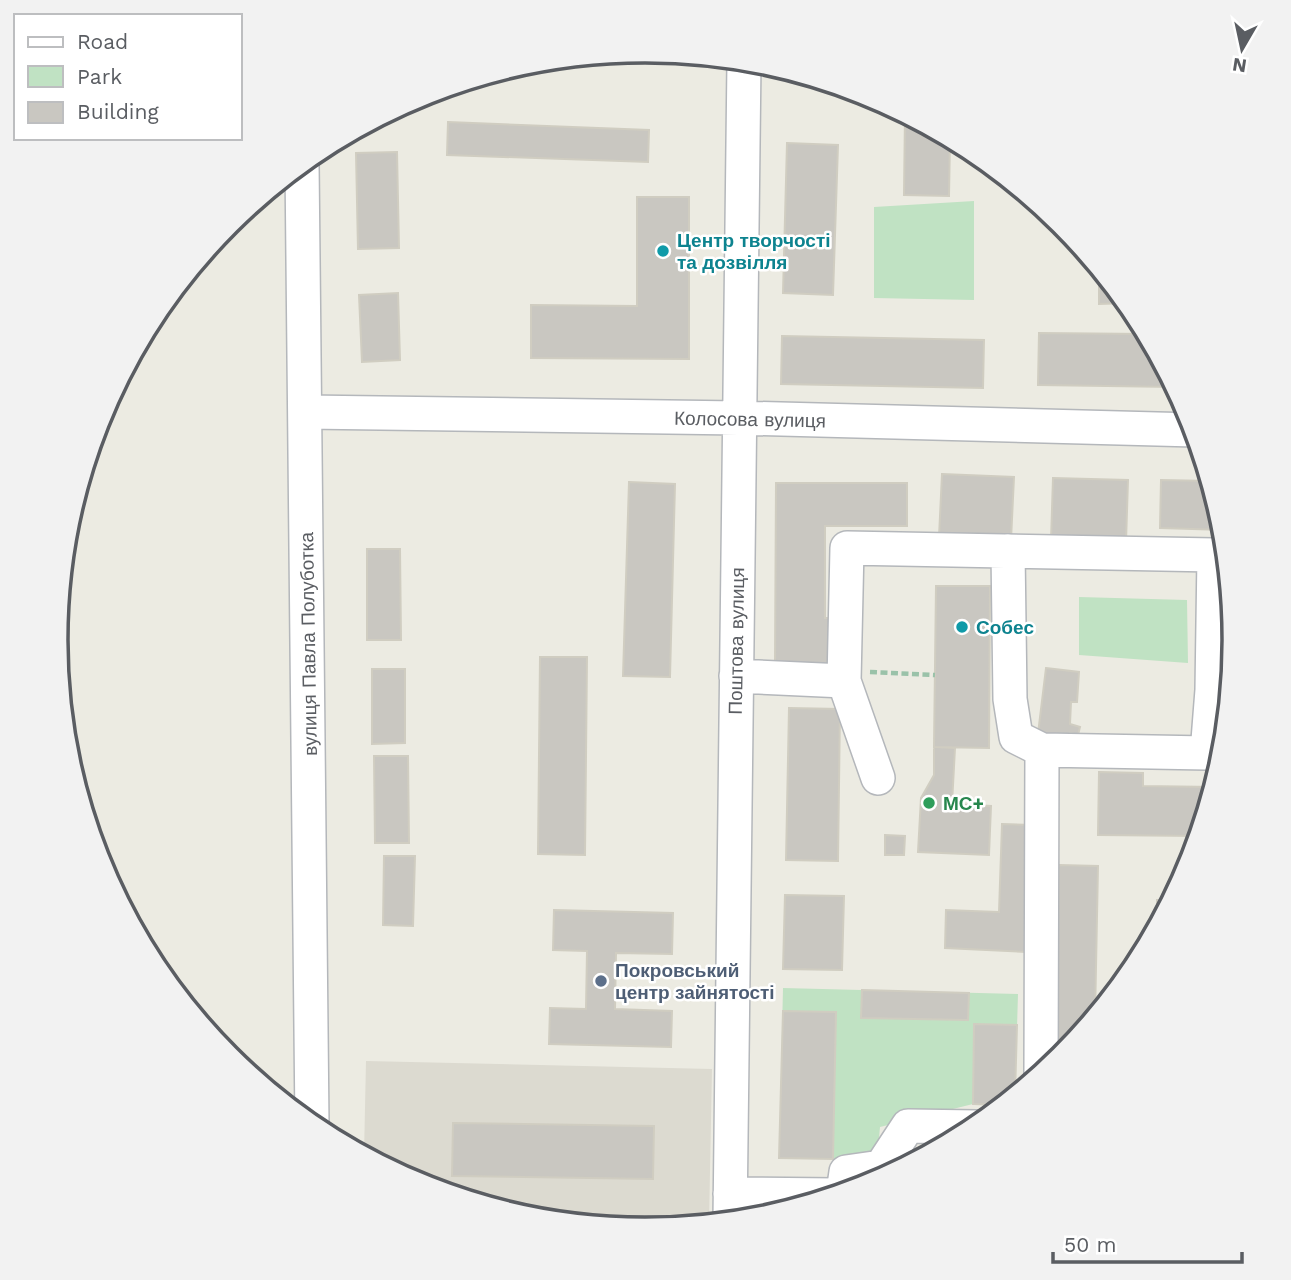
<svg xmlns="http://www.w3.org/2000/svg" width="1291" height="1280" font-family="'Work Sans',sans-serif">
<rect width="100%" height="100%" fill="#ecebe2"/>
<path fill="#dcdad0" d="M366,1061L712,1069L709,1223L645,1229L530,1218L420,1184L364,1155Z"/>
<path fill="#c0e2c3" d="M974,201V300L874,298V207Z
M1079,597L1187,600L1188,663L1079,655Z
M783,988L1018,994L1015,1095L1004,1105L973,1104L880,1127L877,1160L779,1158Z"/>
<path fill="#c9c7c1" stroke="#d0cdc1" stroke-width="2" d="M905,114L950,138L949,196L904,195Z
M448,122L649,130L648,162L447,155Z
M787,143L838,145L833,295L783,293Z
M397,152L399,248L358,249L356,153Z
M637,197H689V359L531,358V305L637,306Z
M1099,268L1127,303L1099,304Z
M398,293L400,360L362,362L359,295Z
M1039,333L1147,334L1175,387L1038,385Z
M782,336L984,340L983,388L781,384Z
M942,474L1014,477L1011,540L939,537Z
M1053,478L1128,480L1126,542L1051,540Z
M1161,480L1210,481L1224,530L1160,528Z
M629,482L675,484L670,677L623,676Z
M776,483H907V526H825V618H838V665L775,664Z
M367,549H400L401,640H367Z
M936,586H990L989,748L934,747Z
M1227,625H1233L1235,640L1232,668H1226Z
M540,657H587L585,855L538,854Z
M1046,668L1079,672L1077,702H1071L1070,724L1080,727L1078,735L1070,733L1066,746L1037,742Z
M372,669H405V743L372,744Z
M789,708L840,709L838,861L786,860Z
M934,747L955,748L952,804L991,806L989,855L918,852L921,798L934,775Z
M374,756H408L409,843H375Z
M1099,772L1143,773V786L1214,787L1199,836L1098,835Z
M1002,824L1030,825L1026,952L945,948L946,910L999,912Z
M885,835L905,836L904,855H885Z
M384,856H415L413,926L383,925Z
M1059,865L1098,866L1095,1017L1056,1062Z
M785,895L844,896L842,970L783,969Z
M1157,900H1171L1157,927Z
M554,910L673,913L672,954L616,953L615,1009L672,1011L671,1047L549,1044L550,1008L586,1009L587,951L553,950Z
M862,990L969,993L968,1020L861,1018Z
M783,1011L836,1012L833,1159L779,1158Z
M974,1024L1017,1025L1015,1095L1004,1105L973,1104Z
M453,1123L654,1126L653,1179L452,1176Z
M924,1129L973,1130L924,1156Z"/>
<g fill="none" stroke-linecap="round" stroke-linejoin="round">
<g stroke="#b4b7bb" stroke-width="36">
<path id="minor" d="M302,163L312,1125
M306,412L739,418L1195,430
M1008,551L1010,699L1016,737L1042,750
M736,676L844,681L878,778
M844,681L847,548L1214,555L1212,690H1230
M1041,1074L1042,750L1207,753L1212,690
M843,1193L846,1172L881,1167L908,1126L977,1127
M730,1194L836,1195
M730,1221L744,61"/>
</g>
<path stroke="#9ac2a9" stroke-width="4.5" stroke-dasharray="7 3.5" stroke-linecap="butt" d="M870,672L935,675"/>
<use href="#minor" stroke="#fff" stroke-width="33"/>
</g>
<g fill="#0f9aa8" stroke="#fff" stroke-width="2.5">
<circle cx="663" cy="251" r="7"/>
<circle cx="962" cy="627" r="7"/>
</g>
<circle fill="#2e9e5b" stroke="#fff" stroke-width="2.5" cx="929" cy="803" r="7"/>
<circle fill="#5c6f8a" stroke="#fff" stroke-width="2.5" cx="601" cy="981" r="7"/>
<g text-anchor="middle" stroke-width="5" stroke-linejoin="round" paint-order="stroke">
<g font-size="19" font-weight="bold" fill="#0d838f" stroke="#fff" text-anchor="start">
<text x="677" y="247">Центр творчості<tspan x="677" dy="22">та дозвілля</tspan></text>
<text x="976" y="634">Собес</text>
</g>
<g font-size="19" fill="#5a5d62" stroke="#fff">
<text transform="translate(750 419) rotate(1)" y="7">Колосова вулиця</text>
<text transform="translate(736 641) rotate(-89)" y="7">Поштова вулиця</text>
<text transform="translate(308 644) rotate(-91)" y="7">вулиця Павла Полуботка</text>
</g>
<g font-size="19" font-weight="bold" fill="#27864d" stroke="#fff" text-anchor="start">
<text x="943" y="810">МС+</text>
</g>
<g font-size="19" font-weight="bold" fill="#4e5e75" stroke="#fff" text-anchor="start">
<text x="615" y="977">Покровський<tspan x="615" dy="22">центр зайнятості</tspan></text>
</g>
</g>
<path d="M0 0H1291V1280H0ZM68 640a577 577 0 1 1 1154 0a577 577 0 1 1-1154 0Z" fill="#f2f2f2" fill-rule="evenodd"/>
<path fill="none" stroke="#5a5d62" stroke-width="3.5" d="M68 640a577 577 0 1 1 1154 0a577 577 0 1 1-1154 0Z"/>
<rect x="14" y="14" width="228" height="126" fill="#ffffff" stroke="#bdbec0" stroke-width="2"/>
<rect x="28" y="37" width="35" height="10" fill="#ffffff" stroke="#bdbec0" stroke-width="2"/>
<text x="77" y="49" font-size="21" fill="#5a5d62">Road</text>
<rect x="28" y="66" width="35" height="21" fill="#c0e2c3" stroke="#bdbec0" stroke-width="2"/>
<text x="77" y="84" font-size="21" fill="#5a5d62">Park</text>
<rect x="28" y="102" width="35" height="21" fill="#c9c7c1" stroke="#bdbec0" stroke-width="2"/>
<text x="77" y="119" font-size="21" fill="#5a5d62">Building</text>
<g transform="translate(1242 49) rotate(189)" stroke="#ffffff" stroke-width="5" paint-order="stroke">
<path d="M0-5L12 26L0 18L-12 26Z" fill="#5a5d62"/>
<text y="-10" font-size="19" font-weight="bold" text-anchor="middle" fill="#5a5d62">N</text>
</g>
<path d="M1053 1252v10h189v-10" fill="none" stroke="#5a5d62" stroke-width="3.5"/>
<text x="1064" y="1252" font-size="21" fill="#5a5d62" stroke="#ffffff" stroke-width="5" paint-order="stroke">50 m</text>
</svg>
